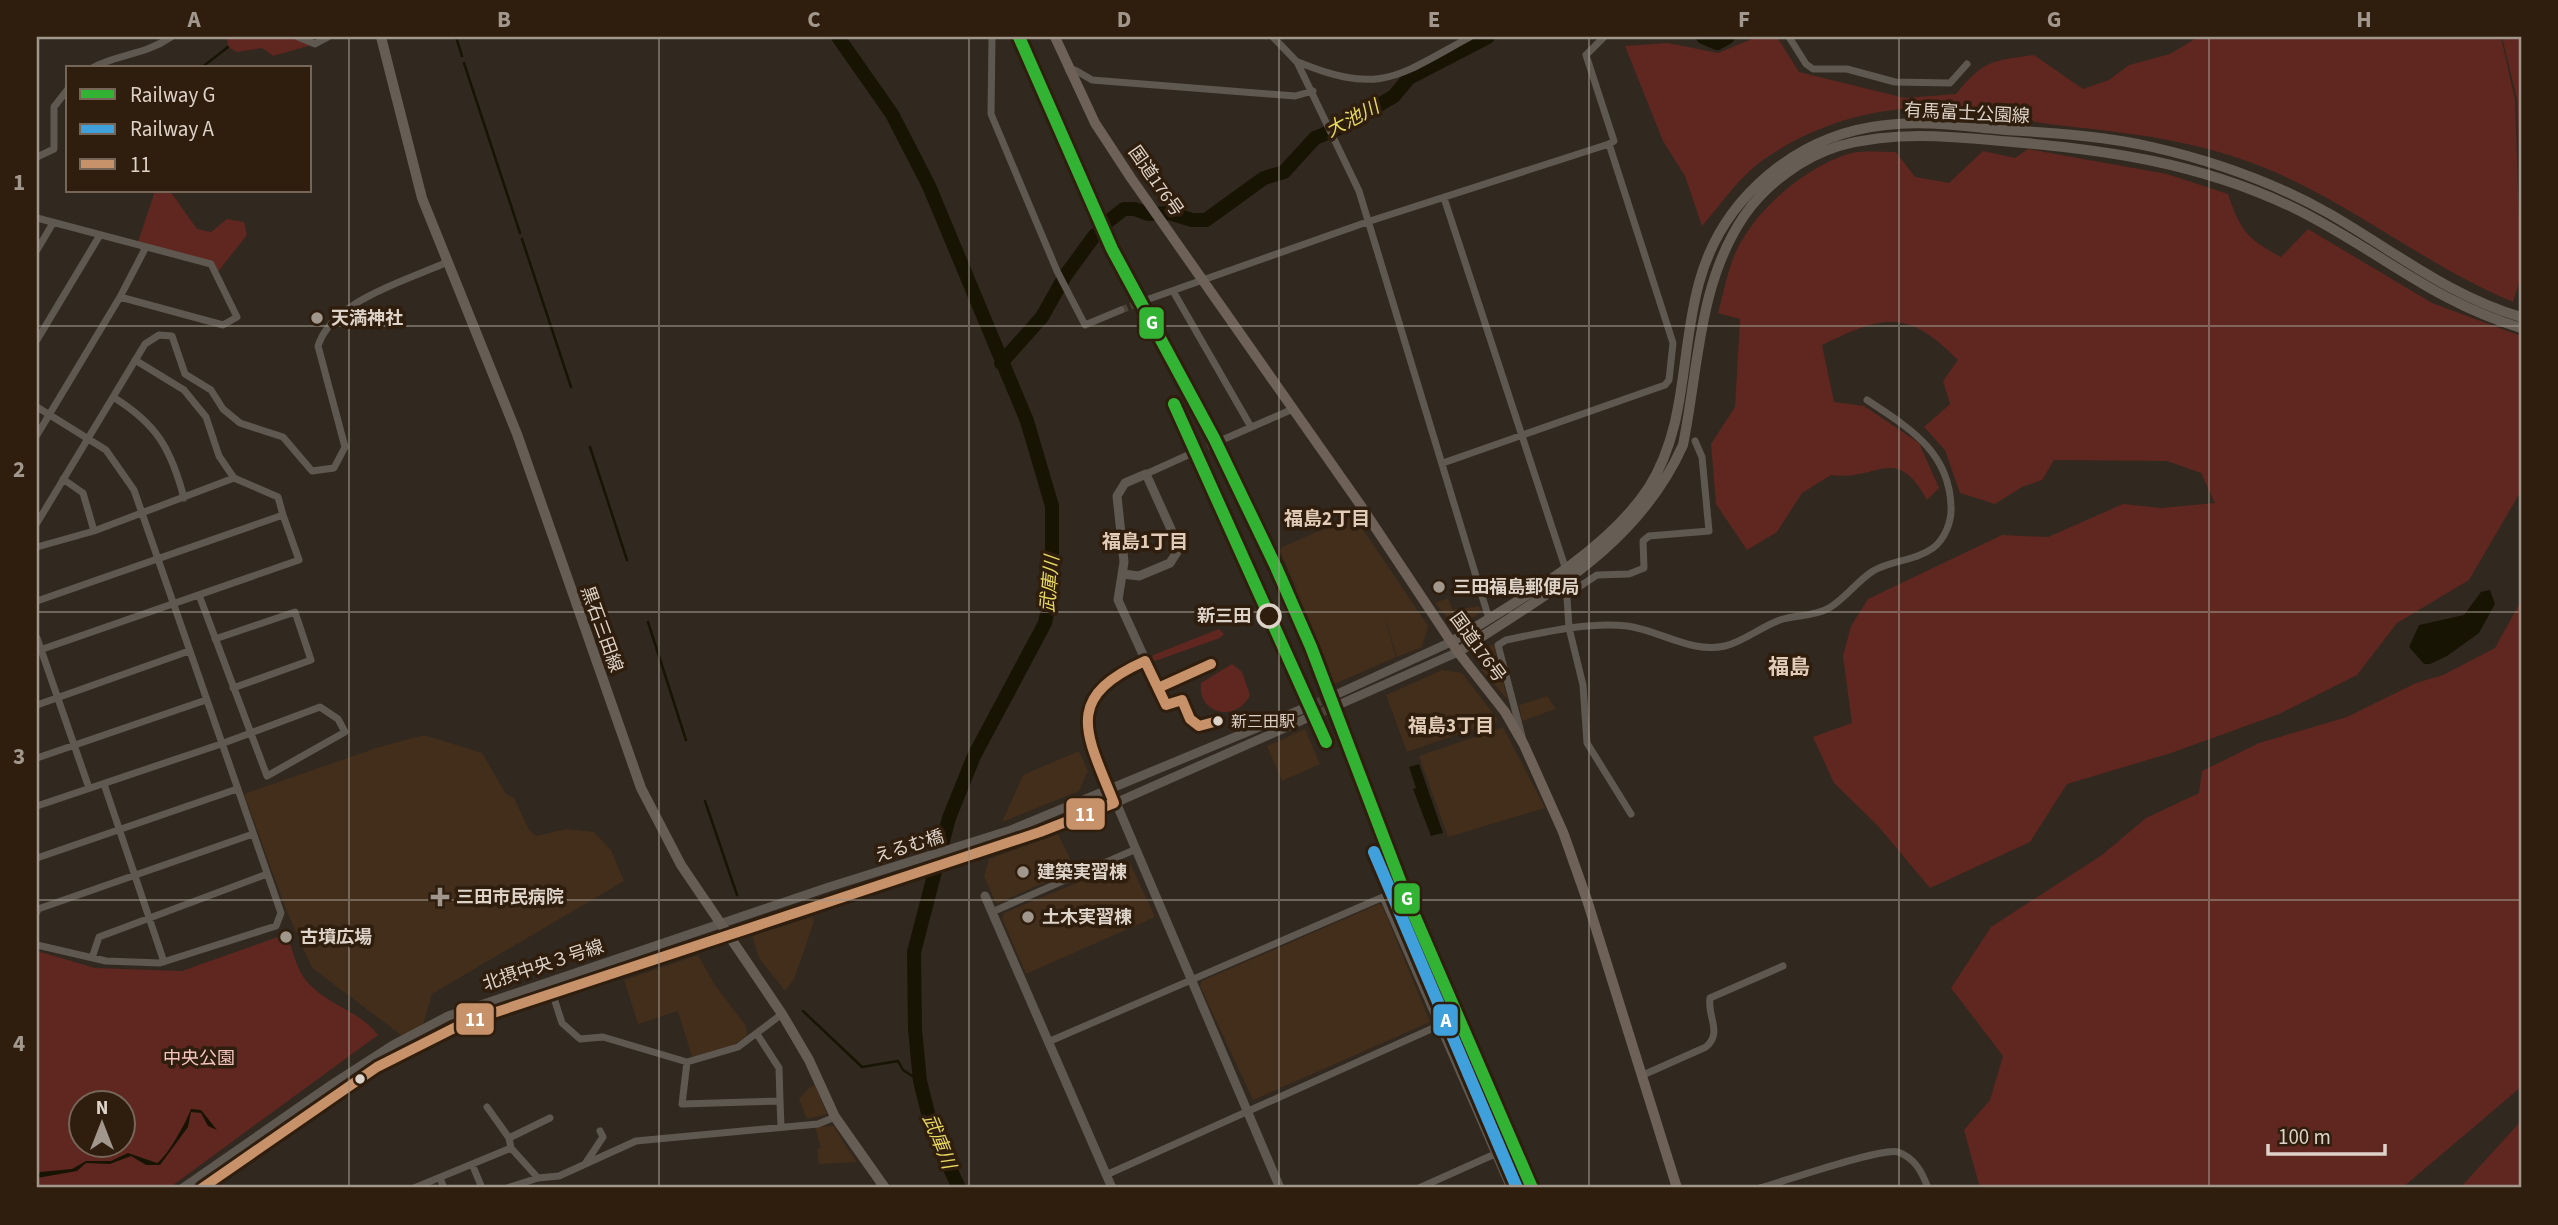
<svg xmlns="http://www.w3.org/2000/svg" width="2558" height="1225" font-family="'Source Sans 3','Noto Sans JP',sans-serif">
<rect width="100%" height="100%" fill="#31281f"/>
<path fill="#422e1a" d="M1354,516L1428,626L1422,647L1397,657L1382,609L1396,657L1330,686L1290,591L1296,588L1280,551L1282,547Z
M1448,598L1453,610L1479,606L1482,612L1469,620L1447,618L1435,603Z
M1491,644L1494,646L1508,700L1481,669Z
M1442,670L1462,673L1498,720L1407,752L1386,695Z
M1547,696L1556,709L1522,721L1519,705Z
M1503,727L1545,808L1448,837L1419,756Z
M1305,729L1320,764L1282,781L1267,746Z
M424,735L482,753L506,794L514,798L529,830L536,836L566,829L594,832L611,850L624,881L432,994L422,1028L405,1038L312,968L287,912L244,794L376,748Z
M1079,751L1088,771L1079,791L1002,822L1023,775Z
M1058,834L1075,869L998,903L995,901L984,876L989,859Z
M1129,861L1155,917L1026,974L1002,918L1004,913Z
M1379,904L1382,905L1430,1022L1253,1100L1200,986L1202,981Z
M812,917L814,922L794,979L785,991L759,958L752,936Z
M698,955L715,985L746,1026L747,1036L731,1046L692,1057L678,1011L638,1024L624,980Z
M815,1085L827,1114L807,1119L799,1099L809,1088Z
M834,1126L845,1145L857,1162L819,1164L817,1149L821,1148L815,1127Z"/>
<path fill="#5f271f" fill-rule="evenodd" d="M227,37H298L315,44L273,56L262,48L237,52L228,47Z
M1777,37L1799,72L1905,98L1956,94C1984,60 1991,61 2034,55L2083,89L2109,80L2129,65L2170,54L2198,37H2501L2515,100L2521,276L2513,302C2434,269 2367,216 2290,179C2214,143 2147,135 2065,126C2023,121 1980,110 1938,108C1877,106 1814,124 1763,160C1740,176 1721,204 1702,226L1685,176L1663,141L1625,46L1668,43L1718,53L1752,39Z
M2502,37H2521V200L2517,99Z
M2028,149L2167,174L2228,194C2240,230 2247,239 2281,257L2308,229L2432,303L2521,336V491L2469,580L2397,623L2357,675L2279,714L2171,753L2067,784L2030,842L1930,888L1878,826L1834,783L1813,737L1852,723L1843,656L1851,626L1868,599L2002,535L2048,537L2123,504L2161,508L2215,503L2201,473L2167,461L2054,460L2042,480L2022,487L1995,504L1960,493L1945,450L1924,427L1950,404L1943,381L1958,360C1907,308 1883,315 1822,345L1834,402L1864,406L1919,443L1939,488L1927,500C1895,442 1878,482 1831,475L1802,493L1777,532L1747,550L1716,504L1711,444L1735,407L1740,319L1718,313C1725,288 1729,259 1744,237C1766,202 1807,167 1848,154C1861,150 1881,152 1896,152L1915,177L1949,183L1983,151L2015,158Z
M155,191H170L197,229L211,232L227,219L244,222L247,235L216,274L211,264L137,245Z
M2521,601V1087L2402,1188H1980L1964,1130L1990,1100L2003,1056L1951,988L1991,927L2102,855L2146,818L2199,793L2202,771L2259,743L2347,717L2416,683L2443,675L2495,648Z
M1219,629L1224,634L1220,638L1155,661L1152,658L1153,655Z
M1232,664L1242,672L1250,695C1237,723 1197,715 1201,683Z
M286,934C292,946 295,963 302,975C321,1004 359,1009 378,1035L169,1188H37V951L95,968L182,971ZM80,1102H122V1144H80Z
M2521,1121V1188H2460Z"/>
<path fill="#181403" d="M2490,590L2495,604L2479,633L2447,656L2430,664H2424L2409,647L2419,625L2464,615L2481,592Z
M1419,764L1443,833L1431,836L1413,789L1416,788L1409,767Z
M191,1109L201,1110L217,1130L208,1126L201,1113L191,1112L188,1127L160,1165H146L131,1156L110,1164L86,1163L77,1171L37,1178L40,1172L72,1169L86,1161H111L128,1153L157,1163C168,1156 186,1122 191,1109Z"/>
<g fill="none" stroke-linecap="round" stroke-linejoin="round">
<path stroke="#181403" stroke-width="2.5" d="M456,37L462,56
M464,63L520,233
M201,68L228,47
M522,239L571,387
M590,447L627,560
M648,622L686,740
M705,801L737,895
M803,1011L862,1067L898,1061L903,1070L920,1081"/>
<path stroke="#181403" stroke-width="14" d="M838,37L892,114L929,186L1027,421L1052,506V589L1045,623L974,756L949,818L914,952L915,1029L920,1081L932,1129L959,1188
M1703,37L1717,43L1728,37
M1106,223L1124,209H1135L1148,214L1169,213L1192,220H1206L1264,178L1284,172L1315,138L1344,126L1394,96L1409,78L1488,37
M1001,363L1042,317L1065,276L1095,235"/>
<path stroke="#4b4238" stroke-width="7" stroke-dasharray="7 3.5" stroke-linecap="butt" d="M1121,310L1149,299
M1188,455L1222,440"/>
<path stroke="#4b4238" stroke-width="9" stroke-dasharray="9 4.5" stroke-linecap="butt" d="M1300,710L1333,696
M1305,719L1336,706"/>
<path stroke="#5f5850" stroke-width="7" d="M298,37L315,44L328,37
M992,37L991,114L1057,271L1085,325L1121,310
M1273,37L1297,62L1359,191L1489,619
M1789,37L1806,64L1813,69H1847L1895,82L1950,83L1967,64
M1298,62C1381,96 1398,76 1470,37
M92,68C120,53 143,56 171,37
M1069,71L1075,70L1092,80L1295,96L1313,91
M37,157L54,149V107L68,89
M1444,198L1565,567L1569,628L1583,685L1587,743L1631,814
M37,218L211,264L237,317L223,325L120,297L37,435
M37,250L53,223
M1173,291L1251,427
M120,297L146,247
M1149,299L1367,222L1609,144
M37,340L100,235
M113,397C157,424 171,449 184,498
M37,407L106,450L134,490L281,913L276,926L160,963L106,961L37,945
M1222,440L1293,409
M1443,463L1665,385L1669,380L1673,343L1609,144L1614,141L1586,55L1604,37
M1146,474L1188,455
M63,479L83,493L94,531
M37,523L145,344L159,335L172,336L185,374L211,390L223,409L240,423L283,437L312,471L334,468L345,447L318,346C332,301 405,281 445,263
M37,547L94,531L234,478
M1568,594L1597,575L1629,574L1644,568L1643,541L1649,536L1709,531L1702,457L1695,441
M37,601L283,515L278,497L234,478L219,456L206,417L184,390L135,360
M37,638L89,788
M215,639L295,612L311,660L233,688
M37,651L299,560L283,515
M37,705L189,651
M1523,740L1498,645L1506,640C1545,632 1588,622 1627,626C1659,630 1692,654 1725,646C1745,641 1763,625 1783,619C1797,615 1816,616 1829,608C1845,599 1857,581 1873,571C1892,560 1915,561 1933,548C1945,539 1952,521 1951,506C1949,451 1909,428 1867,400
M37,758L206,700
M104,784L164,962
M37,806L221,744L320,707L338,719L345,732L267,776L199,595
M37,858L237,789
M37,912L38,909L253,834
M992,912L1134,850
M92,958L99,937L267,874
M552,992L562,1023L580,1039L603,1037L687,1062L738,1047L782,1014
M1048,1042L1383,897L1510,1188
M687,1062L682,1104L780,1101L779,1068L757,1034
M1643,1075L1706,1047C1723,1032 1707,1017 1710,998L1783,966
M780,1101L781,1127
M487,1107L509,1138
M511,1148L509,1138L550,1118
M472,1164L482,1188
M585,1164L603,1137L600,1131
M1106,1175L1440,1025
M440,1178L444,1188
M414,1188L511,1148L538,1178
M507,1188L538,1178L559,1176L636,1141L818,1124L835,1117
M1419,1188L1495,1154
M1760,1188C1782,1182 1882,1147 1898,1152C1915,1158 1922,1172 1928,1188"/>
<path stroke="#5f5850" stroke-width="9" d="M1123,574L1139,576L1170,563L1177,552L1175,538L1146,474L1125,483L1117,496L1124,562L1118,600L1166,705
M1145,661C1111,673 1080,692 1086,732L1280,1188
M1333,696L1451,642
M1336,706L1458,652
M985,896L1112,1188
M183,1188L331,1085L393,1045L448,1016L829,887L1011,830L1300,710
M202,1188L377,1067L466,1022L656,961L831,899L1040,832L1097,811L1305,719"/>
<path stroke="#665d55" stroke-width="10" d="M381,37L422,198L517,434L641,788L681,865L782,1014L809,1060L835,1117L885,1188
M1451,642C1516,602 1607,552 1649,487C1688,425 1680,351 1699,283C1722,197 1798,134 1886,125C1925,120 1967,127 2006,130C2054,133 2105,136 2152,147C2214,161 2275,183 2330,214C2394,251 2449,296 2521,317
M1458,652C1546,594 1638,546 1683,445C1699,366 1698,284 1744,216C1766,184 1803,157 1839,146C1893,131 1947,136 2001,141C2104,149 2202,163 2296,209C2377,249 2431,301 2521,328"/>
<path stroke="#6d6158" stroke-width="10" d="M1055,37L1095,123L1131,178L1359,503L1458,652L1505,712L1524,745L1563,832L1587,900L1677,1188"/>
<g stroke="#2f1e0d" stroke-width="16">
<path id="bus-1" d="M1158,688L1211,664
M202,1188L377,1067L466,1022L1040,832L1114,803C1086,733 1062,698 1145,661L1166,705L1182,700L1190,719L1199,726L1218,721"/>
</g>
<use href="#bus-1" stroke="#c7916a" stroke-width="10"/>
<g stroke="#2f1e0d" stroke-width="18">
<path id="rail-1" d="M1019,37L1112,249L1214,438L1276,567L1311,647L1405,894L1532,1188
M1174,404L1326,742"/>
</g>
<g stroke="#2f1e0d" stroke-width="18">
<path id="rail-2" d="M1374,852L1517,1188"/>
</g>
<use href="#rail-1" stroke="#33b333" stroke-width="12"/>
<use href="#rail-2" stroke="#40a0dc" stroke-width="12"/>
</g>
<path fill="none" stroke="#a1978d" stroke-width="2" stroke-opacity="0.55" d="M349,37V1188M659,37V1188M969,37V1188M1279,37V1188M1589,37V1188M1899,37V1188M2209,37V1188M37,326H2521M37,612H2521M37,900H2521"/>
<g fill="#a1978d" stroke="#2f1e0d" stroke-width="2.5">
<circle cx="317" cy="318" r="7"/>
<circle cx="1439" cy="587" r="7"/>
<circle cx="1023" cy="872" r="7"/>
<path d="M436.5 886.5h7v7h7v7h-7v7h-7v-7h-7v-7h7z"/>
<circle cx="1028" cy="917" r="7"/>
<circle cx="286" cy="937" r="7"/>
</g>
<circle fill="#2f1e0d" stroke="#ded3c8" stroke-width="3.5" cx="1269" cy="616" r="11"/>
<g fill="#ded3c8" stroke="#2f1e0d" stroke-width="2.5">
<circle cx="1218" cy="721" r="6"/>
<circle cx="360" cy="1079" r="6"/>
</g>
<g text-anchor="middle" stroke-width="7" stroke-linejoin="round" paint-order="stroke">
<g font-size="16" fill="#ded3c8" stroke="#2f1e0d" text-anchor="start">
<text x="1231" y="727">新三田駅</text>
</g>
<g font-size="18" fill="#ded3c8" stroke="#2f1e0d">
<text transform="translate(1967 113) rotate(3)" y="6">有馬富士公園線</text>
<text transform="translate(1156 181) rotate(55)" y="6">国道176号</text>
<text transform="translate(602 629) rotate(70)" y="6">黒石三田線</text>
<text transform="translate(1478 647) rotate(54)" y="6">国道176号</text>
<text transform="translate(909 846) rotate(-17)" y="6">えるむ橋</text>
<text transform="translate(543 965) rotate(-18)" y="6">北摂中央３号線</text>
</g>
<g font-size="18" font-weight="bold" fill="#ded3c8" stroke="#2f1e0d" text-anchor="start">
<text x="331" y="324">天満神社</text>
<text x="1453" y="593">三田福島郵便局</text>
<text x="1037" y="878">建築実習棟</text>
<text x="456" y="903">三田市民病院</text>
<text x="1042" y="923">土木実習棟</text>
<text x="300" y="943">古墳広場</text>
</g>
<g font-size="18" font-weight="bold" fill="#ded3c8" stroke="#2f1e0d" text-anchor="end">
<text x="1251" y="622">新三田</text>
</g>
<g font-size="18" fill="#f5c5bd" stroke="#2f1e0d">
<text x="199" y="1064">中央公園</text>
</g>
<g font-size="19" font-style="italic" fill="#e7d85e" stroke="#2f1e0d">
<text transform="translate(1352 118) rotate(-28)" y="7">大池川</text>
<text transform="translate(1049 584) rotate(-85)" y="7">武庫川</text>
<text transform="translate(940 1141) rotate(68)" y="7">武庫川</text>
</g>
<g font-size="19" font-weight="bold" fill="#e2ccb7" stroke="#2f1e0d">
<text x="1327" y="525">福島2丁目</text>
<text x="1145" y="548">福島1丁目</text>
<text x="1451" y="732">福島3丁目</text>
</g>
<g font-size="21" font-weight="bold" fill="#e2ccb7" stroke="#2f1e0d">
<text x="1789" y="674">福島</text>
</g>
</g>
<g stroke="#2f1e0d" stroke-width="2.5">
<rect x="1138" y="306" width="27" height="34" rx="7" fill="#33b333"/>
<rect x="1065" y="797" width="41" height="34" rx="7" fill="#c7916a"/>
<rect x="1393" y="882" width="28" height="33" rx="7" fill="#33b333"/>
<rect x="455" y="1002" width="40" height="34" rx="7" fill="#c7916a"/>
<rect x="1432" y="1003" width="27" height="34" rx="7" fill="#40a0dc"/>
</g>
<g font-size="19" text-anchor="middle" font-weight="bold" fill="#fff">
<text x="1152" y="329">G</text>
<text x="1085" y="821">11</text>
<text x="1407" y="905">G</text>
<text x="475" y="1026">11</text>
<text x="1446" y="1027">A</text>
</g>
<rect width="2558" height="1225" fill="none" stroke="#2f1e0d" stroke-width="77"/>
<rect x="66" y="66" width="245" height="126" fill="#2f1e0d" stroke="#756658" stroke-width="2"/>
<rect x="80" y="89" width="35" height="10" fill="#33b333" stroke="#756658" stroke-width="2"/>
<text x="130" y="102" font-size="21" fill="#ded3c8">Railway G</text>
<rect x="80" y="124" width="35" height="10" fill="#40a0dc" stroke="#756658" stroke-width="2"/>
<text x="130" y="136" font-size="21" fill="#ded3c8">Railway A</text>
<rect x="80" y="159" width="35" height="10" fill="#c7916a" stroke="#756658" stroke-width="2"/>
<text x="130" y="172" font-size="21" fill="#ded3c8">11</text>
<g transform="translate(102 1124)"><circle r="33" fill="#2f1e0d" stroke="#756658" stroke-width="2"/>
<path d="M0-5L12 26L0 18L-12 26Z" fill="#a1978d"/>
<text y="-10" font-size="19" font-weight="bold" text-anchor="middle" fill="#ded3c8">N</text>
</g>
<path d="M2268 1144v10h117v-10" fill="none" stroke="#ded3c8" stroke-width="3.5"/>
<text x="2278" y="1144" font-size="21" fill="#ded3c8" stroke="#2f1e0d" stroke-width="5" paint-order="stroke">100 m</text>
<rect x="38" y="38" width="2482" height="1148" fill="none" stroke="#a1978d" stroke-width="2.5"/>
<g font-size="23" text-anchor="middle" font-weight="bold" fill="#a1978d">
<text x="194" y="27">A</text>
<text x="504" y="27">B</text>
<text x="814" y="27">C</text>
<text x="1124" y="27">D</text>
<text x="1434" y="27">E</text>
<text x="1744" y="27">F</text>
<text x="2054" y="27">G</text>
<text x="2364" y="27">H</text>
<text x="19" y="190">1</text>
<text x="19" y="477">2</text>
<text x="19" y="764">3</text>
<text x="19" y="1051">4</text>
</g>
</svg>
